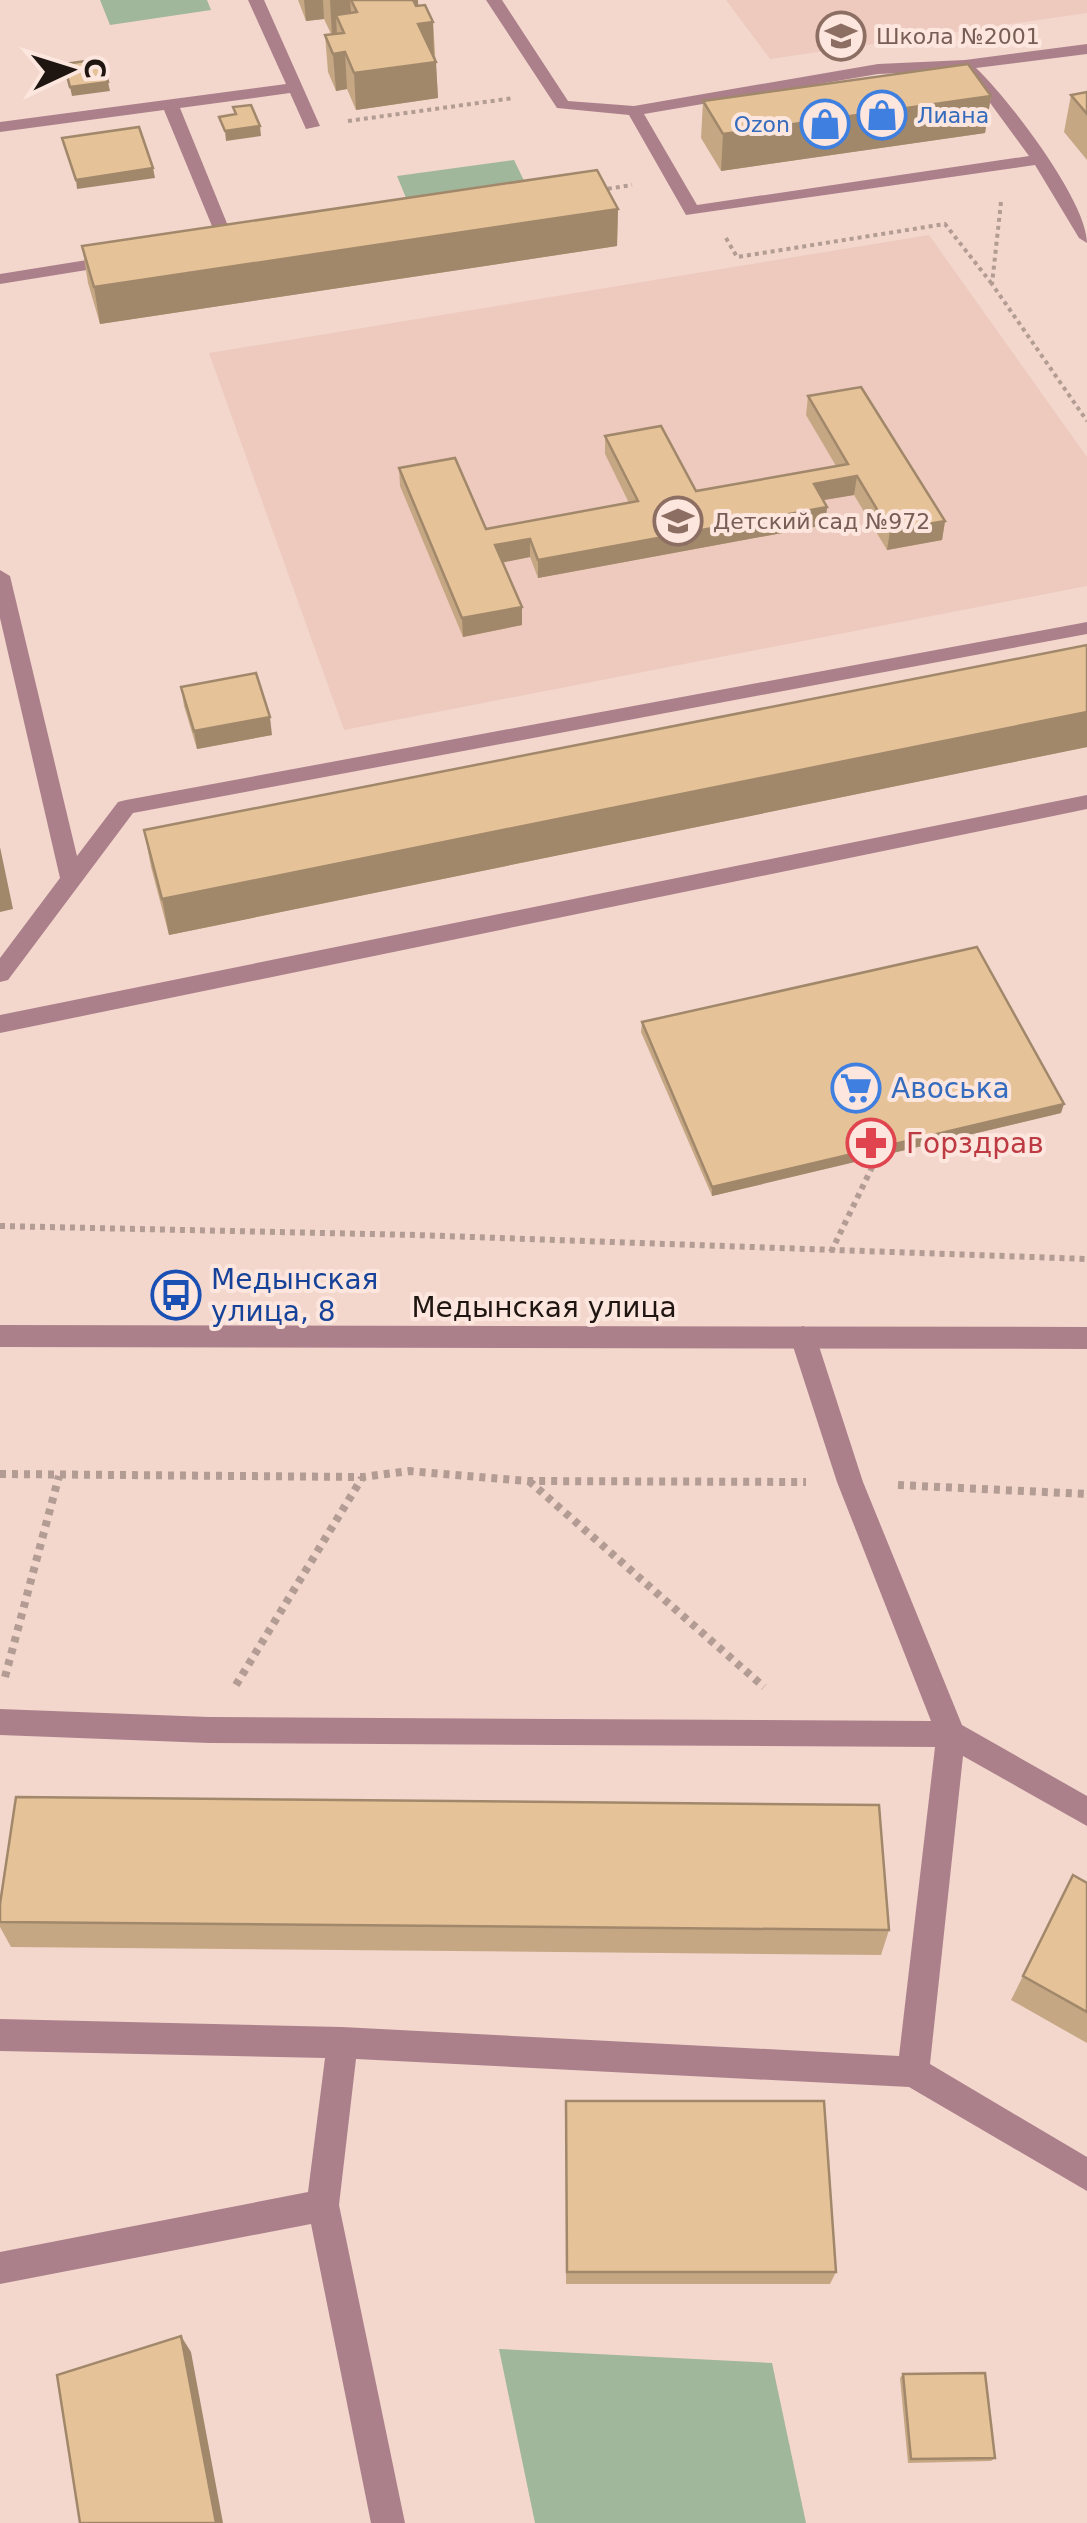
<svg xmlns="http://www.w3.org/2000/svg" width="1087" height="2523" font-family="'DejaVu Sans',sans-serif">
<rect width="100%" height="100%" fill="#f3d7cd"/>
<path fill="#edcabd" d="M726,0H1087V13L770,59Z
M929,235L1087,457V586L344,730L209,353Z"/>
<path fill="#a1b79b" d="M100,0H207L211,10L110,25Z
M514,160L530,193L411,210L397,176Z
M499,2349L772,2363L806,2523H535Z"/>
<g fill="none" stroke-linecap="round" stroke-linejoin="round">
<path stroke="#b29c94" stroke-width="4" stroke-dasharray="4 4" stroke-linecap="butt" d="M348,121L514,98
M600,190L632,185
M1001,202L992,284L1087,421
M726,238L737,257L945,224L992,284"/>
<path stroke="#b29c94" stroke-width="6" stroke-dasharray="5 5" stroke-linecap="butt" d="M0,1226L416,1235L1087,1259
M831,1252L877,1157"/>
<path stroke="#b29c94" stroke-width="8" stroke-dasharray="6 6" stroke-linecap="butt" d="M0,1474L363,1477L409,1471L528,1481L806,1482
M529,1481L764,1687
M898,1485L1087,1494
M5,1677L59,1476
M236,1685L362,1478"/>
<path fill="#ac808b" fill-rule="evenodd" d="M248,0H264L320,126L306,129L290,93L180,108L235,243L233,247L219,243L164,110L0,132V122L286,84Z
M486,0H502L568,101L634,106L878,64L965,60L1087,44V54L976,68C1008,98 1087,201 1087,243L1079,238L1035,165L686,215L629,115L557,108ZM966,70L1029,156L697,205L644,114L878,74Z
M118,255L124,256V264L0,284V274Z
M0,570L10,576L77,856L118,802L126,800L1087,622V634L133,813L8,980L0,982V958L60,878L0,618Z
M1087,795V809L0,1033V1015Z
M803,1326L812,1330L816,1337L863,1482L962,1725L1087,1796V1826L963,1756L930,2064L1087,2157V2191L909,2087L356,2059L339,2205L405,2523H371L311,2224L0,2284V2252L308,2192L325,2058L0,2051V2019L342,2027L899,2056L935,1747L209,1743L0,1735V1709L209,1717L931,1721L837,1482L790,1337L794,1330Z"/>
<path fill="#ac808b" fill-rule="evenodd" d="M0,1325L1087,1327V1349L0,1347Z"/>
</g>
<path fill="#c6a784" d="M298,0H418V6L433,22L438,98L356,110L347,89L336,91L328,72L325,35L331,34L324,19L306,21Z
M1087,92V160L1064,132L1071,95Z
M991,96L985,133L721,171L701,138L703,101Z
M618,209L617,246L100,324L88,283L82,246Z
M808,396L945,521L942,540L887,550L854,495L823,500L827,507L825,525L538,578L530,557L503,562L522,625L463,637L400,486L399,468L486,529L629,503L605,454V436L696,491L836,466L806,415Z
M1087,645V747L169,935L151,867L144,830Z
M181,687L272,735L197,749L184,706Z
M642,1022L1061,1113L712,1196L641,1032Z
M1073,1875L1087,1883V2043L1011,2000Z
M0,1904L889,1930L881,1955L11,1947L0,1927Z
M566,2101L836,2272L830,2284H566Z
M903,2374L995,2458L991,2461L908,2463L900,2378Z"/>
<path fill="#a1886b" d="M304,0H323L324,19L306,21Z
M330,0H350L353,34L336,15L337,36H332Z
M408,0H418L419,23L433,22L434,58L420,60Z
M345,52L347,89L336,91L333,54Z
M436,62L438,98L356,110L354,73Z
M108,82L110,91L72,96L70,87Z
M991,96L985,133L721,171L723,134Z
M260,126L261,136L226,141L225,131Z
M153,168L155,178L77,189L76,180Z
M618,209L617,246L100,324L94,287Z
M857,476L854,495L812,502L814,484Z
M827,507L825,525L538,578V560Z
M945,521L942,540L887,550L890,531Z
M530,539V557L496,564L495,545Z
M522,607V625L463,637L462,618Z
M1087,712V747L169,935L162,899Z
M270,717L272,735L197,749L194,731Z
M0,847L13,909L0,912Z
M1064,1104L1061,1113L712,1196V1187Z
M181,2336L191,2352L223,2523H216Z"/>
<path fill="#e6c299" stroke="#a1886b" stroke-width="2.5" d="M351,0H413L416,6L425,5L433,22L418,24L436,62L354,73L345,52L333,54L325,35L344,33L336,15L357,12Z
M101,59L108,82L70,87L64,64Z
M968,64L991,96L723,134L703,101Z
M1087,92V114L1071,95Z
M251,105L260,126L225,131L219,117L236,114L233,107Z
M139,127L153,168L76,180L62,138Z
M597,170L618,209L94,287L82,246Z
M861,387L945,521L890,531L857,476L814,484L827,507L538,560L530,539L495,545L522,607L462,618L399,468L455,458L486,529L638,501L605,436L661,426L696,491L848,464L808,396Z
M1087,645V712L162,899L144,830Z
M256,673L270,717L194,731L181,687Z
M977,947L1064,1104L712,1187L642,1022Z
M16,1797L879,1805L889,1930L0,1922V1904Z
M1073,1875L1087,1883V2012L1023,1976Z
M566,2101H824L836,2272H567Z
M181,2336L216,2523H80L57,2375Z
M985,2373L995,2458L911,2459L903,2374Z"/>
<defs>
<g id="school-ring" transform="scale(2.5)"><circle r="9.5" fill="#fce6de" stroke="#8d6e63" stroke-width="1.5"/><path d="M0-5L7-2L0 1L-7-2ZM-4 1L0 2.5L4 1V4Q0 6-4 4Z" fill="#8d6e63"/></g>
<g id="shop-ring" transform="scale(2.5)"><circle r="9.5" fill="#fce6de" stroke="#3f7fe0" stroke-width="1.5"/><path d="M-5-2.5h2.3a2.7 3.5 0 0 1 5.4 0H5L5.5 6h-11ZM-1.5-2.5h3a1.5 2.3 0 0 0-3 0Z" fill="#3f7fe0"/></g>
<g id="supermarket-ring" transform="scale(2.5)"><circle r="9.5" fill="#fce6de" stroke="#3f7fe0" stroke-width="1.5"/><path d="M-6-5.5h2.5l.6 2H6L4.5 2H-2.5L-4.4-4H-6ZM-1.5 3.2a1.3 1.3 0 1 0 .1 0ZM3 3.2a1.3 1.3 0 1 0 .1 0Z" fill="#3f7fe0"/></g>
<g id="pharmacy-ring" transform="scale(2.5)"><circle r="9.5" fill="#fce6de" stroke="#e0444e" stroke-width="1.5"/><path d="M-2-6h4v4h4v4h-4v4h-4v-4h-4v-4h4Z" fill="#e0444e"/></g>
<g id="bus-ring" transform="scale(2.5)"><circle r="9.5" fill="#fce6de" stroke="#1a4fb4" stroke-width="1.5"/><path d="M-5-6H5V4H4V6H2V4H-2V6H-4V4H-5ZM-3.5-4V0h7V-4ZM-3.5 1.2v1.5H-2V1.2ZM2 1.2v1.5H3.5V1.2Z" fill="#1a4fb4"/></g>
</defs>
<g fill-rule="evenodd">
<use href="#school-ring" x="841" y="36"/>
<use href="#shop-ring" x="882" y="115"/>
<use href="#shop-ring" x="825" y="124"/>
<use href="#school-ring" x="678" y="521"/>
<use href="#supermarket-ring" x="856" y="1088"/>
<use href="#pharmacy-ring" x="871" y="1143"/>
<use href="#bus-ring" x="176" y="1295"/>
</g>
<g text-anchor="middle" stroke-width="8" stroke-linejoin="round" paint-order="stroke">
<g font-size="22" fill="#785e54" stroke="#fce6de" text-anchor="start">
<text x="876" y="44">Школа №2001</text>
<text x="713" y="529">Детский сад №972</text>
</g>
<g font-size="22" fill="#366cbe" stroke="#fce6de" text-anchor="start">
<text x="917" y="123">Лиана</text>
<text x="790" y="132" text-anchor="end">Ozon</text>
</g>
<g font-size="28" fill="#366cbe" stroke="#fce6de" text-anchor="start">
<text x="891" y="1098">Авоська</text>
</g>
<g font-size="28" fill="#be3a42" stroke="#fce6de" text-anchor="start">
<text x="906" y="1153">Горздрав</text>
</g>
<g font-size="28" fill="#164399" stroke="#fce6de" text-anchor="start">
<text x="211" y="1289">Медынская<tspan x="211" dy="32">улица, 8</tspan></text>
</g>
<g font-size="28" fill="#1f1612" stroke="#fce6de">
<text x="544" y="1317">Медынская улица</text>
</g>
</g>
<g transform="translate(70 70) rotate(86)" stroke="#fce6de" stroke-width="8" paint-order="stroke">
<path d="M0-8L18 38L0 25L-18 38Z" fill="#1f1612"/>
<text y="-15" font-size="28" font-weight="bold" text-anchor="middle" fill="#1f1612">С</text>
</g>
</svg>
